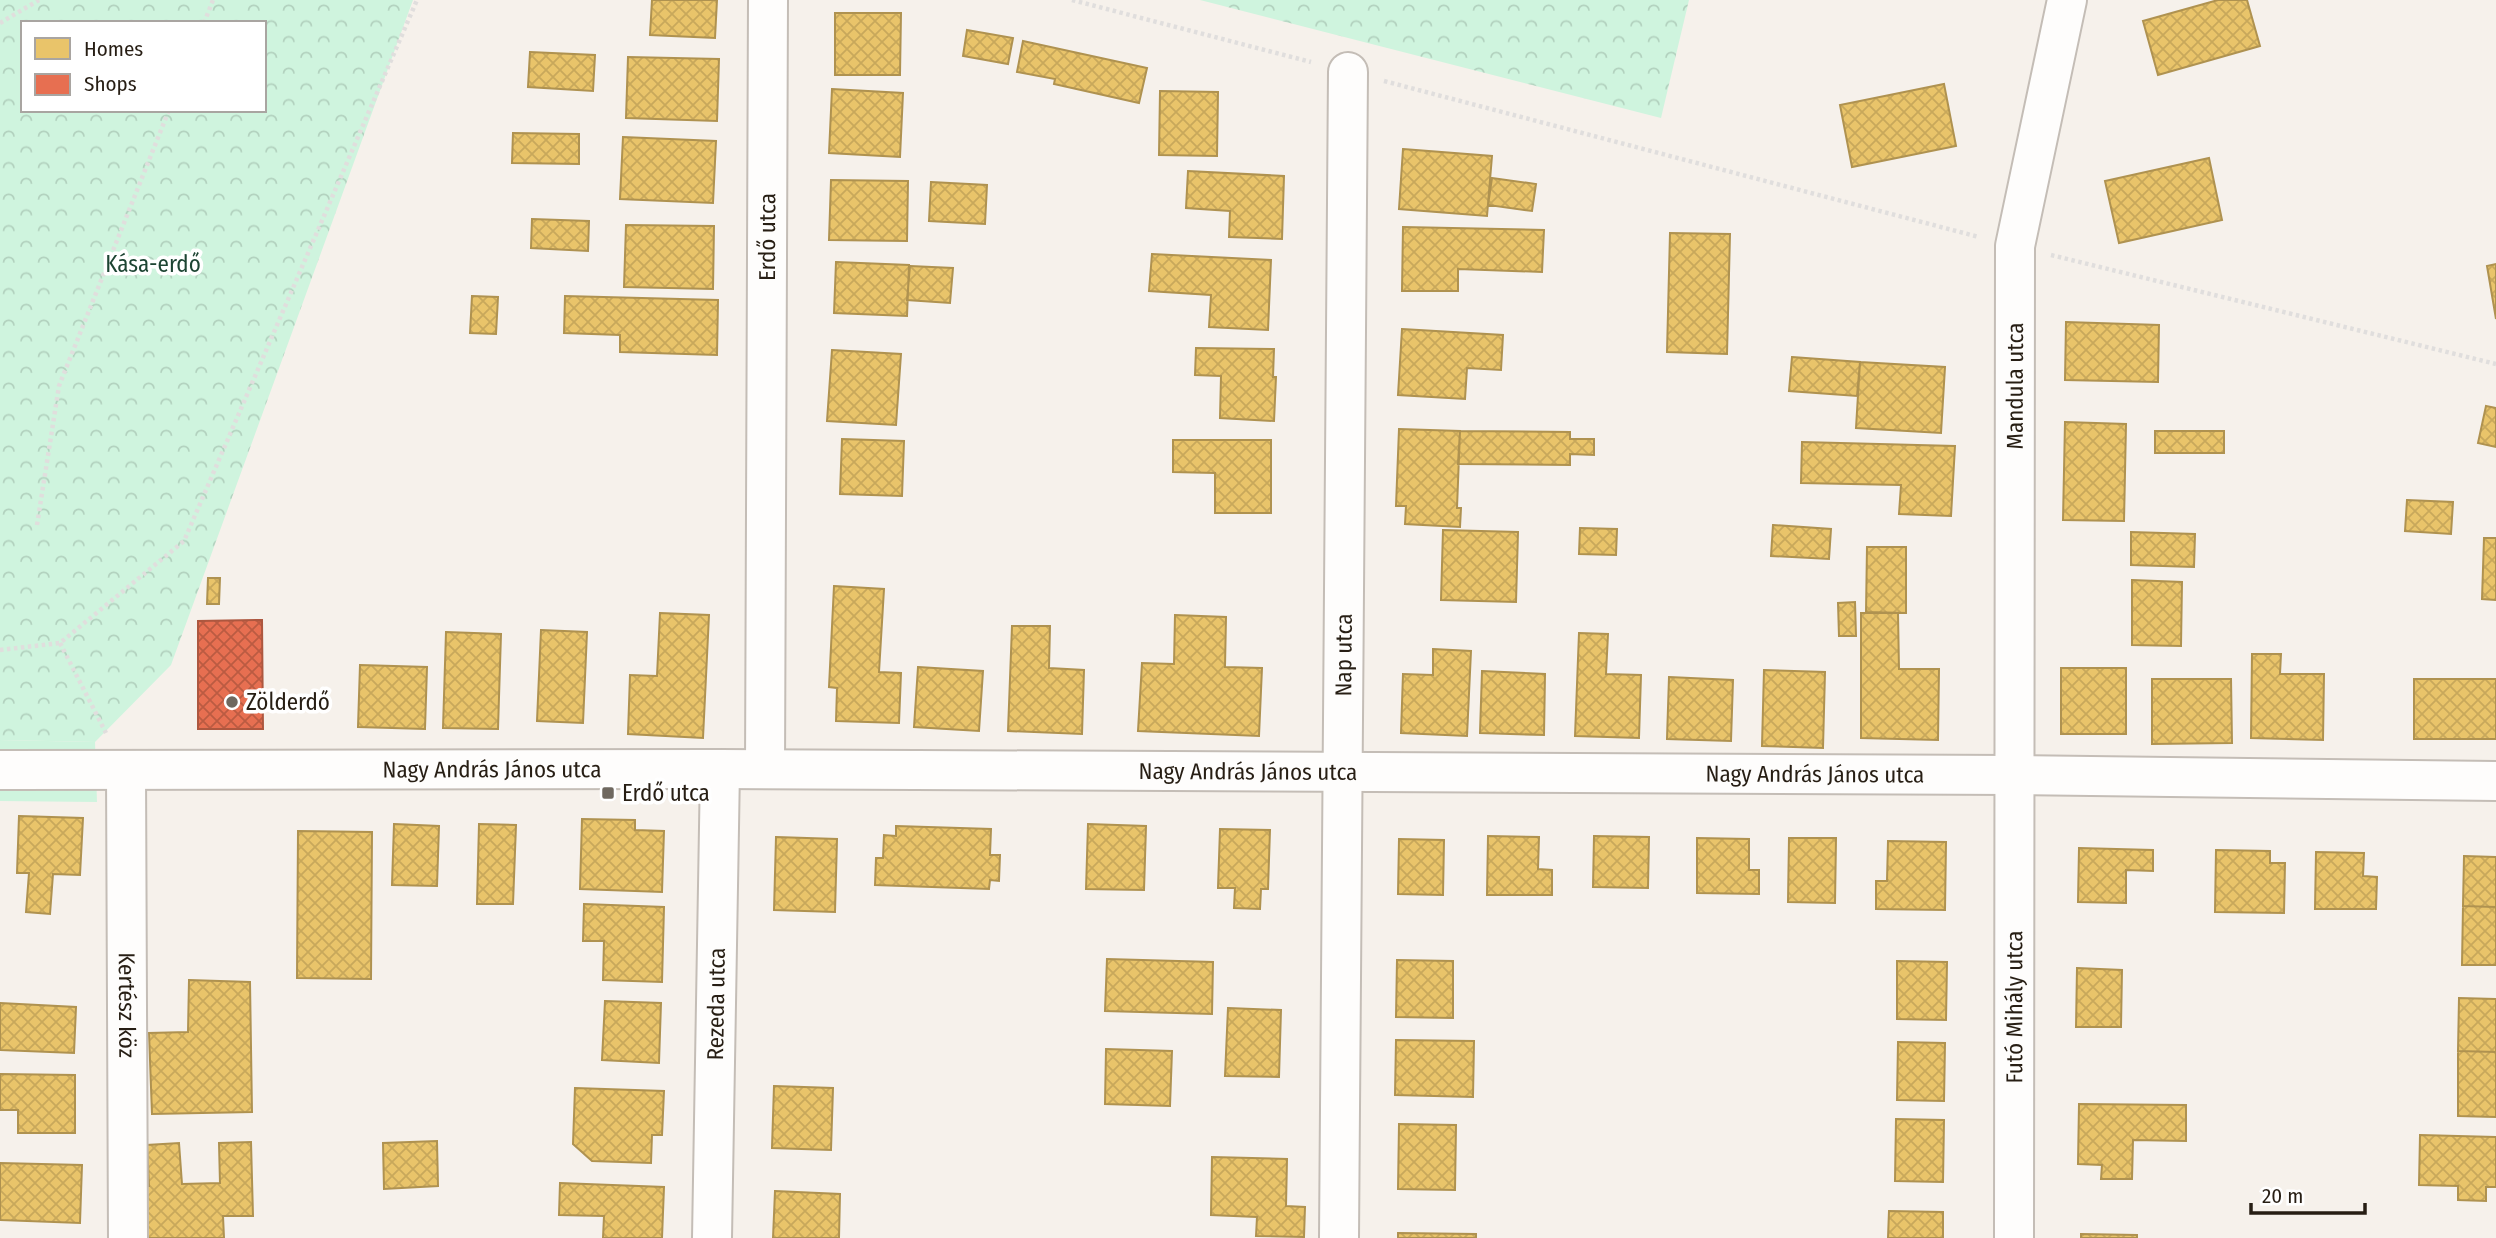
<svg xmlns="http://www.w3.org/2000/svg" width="2496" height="1238" font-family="'Fira Sans Condensed',sans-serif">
<defs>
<pattern id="forest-crowns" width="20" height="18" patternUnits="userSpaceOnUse" patternTransform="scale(1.75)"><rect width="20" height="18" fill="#cff4de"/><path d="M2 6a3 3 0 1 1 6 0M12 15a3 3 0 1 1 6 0" fill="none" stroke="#b2d1be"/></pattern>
<pattern id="homes-cross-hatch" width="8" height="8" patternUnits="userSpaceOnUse" patternTransform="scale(1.75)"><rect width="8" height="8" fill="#e9c46a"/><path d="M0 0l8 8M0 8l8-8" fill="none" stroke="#c8a85b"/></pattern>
<pattern id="shops-cross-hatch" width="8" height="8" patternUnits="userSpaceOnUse" patternTransform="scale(1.75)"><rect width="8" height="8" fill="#e76f51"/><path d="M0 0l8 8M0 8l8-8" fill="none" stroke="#bb5b42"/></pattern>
</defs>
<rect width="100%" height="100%" fill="#f6f1eb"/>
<path fill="#cff4de" d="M0,740L95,742L97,802L0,801Z"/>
<path fill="url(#forest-crowns)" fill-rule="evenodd" d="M0,0H413L171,665L95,742L0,740ZM23,23H264V110H23Z
M1200,0H1689L1661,118Z"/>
<path fill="url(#homes-cross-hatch)" stroke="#af9250" stroke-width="2" d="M652,0H717L715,38L650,35Z
M2218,0H2247L2260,46L2158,75L2143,21Z
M835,13H901L900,75H835Z
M967,30L1013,38L1008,64L963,56Z
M1023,41L1147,68L1139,103L1054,84L1055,79L1017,72Z
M530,52L595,55L593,91L528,87Z
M628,57L719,59L717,121L626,118Z
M1944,84L1956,146L1852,167L1840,105Z
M832,89L903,93L900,157L829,153Z
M1160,91L1218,92L1217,156L1159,155Z
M513,133L579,134V164L512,163Z
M623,137L716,141L713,203L620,199Z
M1403,149L1492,156L1487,216L1399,209Z
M2209,158L2222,220L2119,243L2105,181Z
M1188,171L1284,176L1282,239L1229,237L1230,211L1186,208Z
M1492,178L1536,184L1532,211L1488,205Z
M831,180L908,181L907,241L829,240Z
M931,182L987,185L985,224L929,221Z
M532,219L589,221L588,251L531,248Z
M626,225L714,226L713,289L624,287Z
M1403,227L1544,230L1542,272L1458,269V291H1402Z
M1670,233L1730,234L1727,354L1667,352Z
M1152,254L1271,260L1268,330L1209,327L1211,295L1149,291Z
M836,262L909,265L907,316L834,313Z
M2496,264V319L2487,266Z
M910,266L953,268L950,303L907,300Z
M472,296L498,297L496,334L470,333Z
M565,296L718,300L717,355L620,352V335L564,333Z
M2066,322L2159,325L2158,382L2065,380Z
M1402,329L1503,335L1501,370L1467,368L1465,399L1398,395Z
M1196,348L1274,349L1273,377H1276L1274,421L1220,418L1221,376L1195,375Z
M832,350L901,354L896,425L827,421Z
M1792,357L1860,362L1857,396L1789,391Z
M1860,362L1945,367L1941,433L1856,428Z
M2486,406L2496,408V447L2478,443Z
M2065,422L2126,424L2124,521L2063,520Z
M1399,429L1460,431L1457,508H1461L1460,527L1405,524L1406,506H1396Z
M1460,431L1570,432V439H1594V455L1570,454V465L1458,464Z
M2155,431H2224V453H2155Z
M842,439L904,441L902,496L840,494Z
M1173,440H1271V513H1215V473L1173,472Z
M1802,442L1955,446L1951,516L1899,514L1901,485L1801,483Z
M2407,500L2453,502L2451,534L2405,531Z
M1773,525L1831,529L1829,559L1771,556Z
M1580,528L1617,529L1616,555L1579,554Z
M1443,530L1518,532L1516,602L1441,600Z
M2131,532L2195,534L2194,567L2131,565Z
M2484,538H2496V600L2482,599Z
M1867,547H1906V613L1866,612Z
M208,578H220L219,604H207Z
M2132,580L2182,582L2181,646L2132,645Z
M834,586L884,589L879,672L901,673L899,723L836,721L837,688L829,687Z
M1855,602L1856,636H1839L1838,603Z
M660,613L709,615L703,738L628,734L630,675L657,676Z
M1861,613H1898L1899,669H1939L1938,740L1861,738Z
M1175,615L1226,617L1225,667L1262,668L1259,736L1138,731L1142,663L1174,664Z
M1012,626H1050L1049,668L1084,670L1082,734L1008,731Z
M541,630L587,632L583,723L537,721Z
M446,632L501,634L498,729L443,728Z
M1579,633L1608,634L1606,674L1641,675L1639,738L1575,736Z
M1433,649L1471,651L1467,736L1401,733L1403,674L1433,675Z
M2252,654H2281L2280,674H2324L2323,740L2251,738Z
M360,665L427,667L425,729L358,727Z
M918,667L983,671L979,731L914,727Z
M2061,668H2126V734H2061Z
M1764,670L1825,672L1823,748L1762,746Z
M1482,671L1545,674L1544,735L1480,733Z
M1669,677L1733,680L1731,741L1667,739Z
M2152,679H2231L2232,743L2152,744Z
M2414,679H2496V739H2414Z
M19,816L83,818L80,875L53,874L50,914L26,912L29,873H17Z
M582,819L635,820V830L664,831L662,892L580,889Z
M394,824L439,826L437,886L392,885Z
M479,824L516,825L513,904H477Z
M1088,824L1146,826L1144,890L1086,889Z
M896,826L991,829L990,855H1000L999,881L990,880L989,889L875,885L876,858H883L884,835L896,836Z
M1220,829L1270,830L1268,889H1261L1260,909L1234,908L1235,888H1218Z
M298,831L372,832L371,979L297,978Z
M1488,836L1539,837L1538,869L1552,870V895H1487Z
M1594,836L1649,837L1648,888L1593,887Z
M776,837L837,839L835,912L774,910Z
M1697,838L1749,839V870H1759V894L1697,893Z
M1789,838H1836L1835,903L1788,902Z
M1399,839L1444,840L1443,895L1398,894Z
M1888,841L1946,842L1945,910L1876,909V881H1887Z
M2079,848L2153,850V871L2126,870V903L2078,902Z
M2216,850L2270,851V863H2285L2284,913L2215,912Z
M2316,852L2364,853L2363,876L2377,877L2376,909H2315Z
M2464,856L2496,857V907L2463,906Z
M584,904L664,907L662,982L603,980L604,941H583Z
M2463,906L2496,907V965H2462Z
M1107,959L1213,962L1212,1014L1105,1011Z
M1397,960L1453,961V1018L1396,1017Z
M1897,961L1947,962L1946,1020L1897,1019Z
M2077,968L2122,970L2121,1027H2076Z
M189,980L250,982L252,1112L152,1114L149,1033L188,1032Z
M2459,998L2496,999V1052L2458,1051Z
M605,1001L661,1003L659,1063L602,1060Z
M0,1003L76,1007L74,1053L0,1050Z
M1228,1008L1281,1010L1279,1077L1225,1076Z
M1396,1040L1474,1041L1473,1097L1395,1095Z
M1898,1042L1945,1043L1944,1101L1897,1100Z
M1106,1049L1172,1051L1170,1106L1105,1104Z
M2458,1051L2496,1052V1117L2458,1116Z
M0,1074L75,1075V1133H18V1110H0Z
M774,1086L833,1088L831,1150L772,1148Z
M575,1088L664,1091L662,1135H652L651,1163L592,1161L573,1144Z
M2079,1104L2186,1105V1141L2133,1140L2132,1179H2101L2102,1165L2078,1164Z
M1896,1119L1944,1120L1943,1182L1895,1181Z
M1399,1124L1456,1125L1455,1190L1398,1189Z
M2420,1135L2496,1137V1187H2486V1201L2458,1200V1186L2419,1185Z
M437,1141L438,1186L384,1189L383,1143Z
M251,1142L253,1216H223L224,1238H147L145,1186H149L147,1145L179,1143L182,1184L220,1183L219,1143Z
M1212,1157L1287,1159L1286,1206L1305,1207L1304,1237L1256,1236L1257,1217L1211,1215Z
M0,1163L82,1165L80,1223L0,1220Z
M560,1183L664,1187L662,1238H603L604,1216L559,1215Z
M775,1191L840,1194L839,1238H773Z
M1889,1211L1943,1212V1238H1888Z
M1398,1233L1476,1234V1238H1398Z
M2081,1234L2137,1235V1238H2081Z"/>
<path fill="url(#shops-cross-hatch)" stroke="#ad573f" stroke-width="2" d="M262,620L263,729H198V621Z"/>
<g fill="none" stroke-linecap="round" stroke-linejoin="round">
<g stroke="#c4bdb6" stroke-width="42">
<g id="minor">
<path id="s1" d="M765,769L768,0"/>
<path id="s2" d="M0,770L720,769L2013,775L2496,781"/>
<path id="s3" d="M126,771L128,1238"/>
<path id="s4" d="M712,1238L720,769"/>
<path id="s5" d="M1339,1238L1348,72"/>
<path id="s6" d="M2014,1238L2015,246L2067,0"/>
</g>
</g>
<path stroke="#e0dedd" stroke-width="4.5" stroke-dasharray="3.5 3.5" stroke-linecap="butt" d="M1072,0L1311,62
M0,23L39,0
M204,23L213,0
M1384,81L1979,237
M2051,255L2496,364
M37,525L59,386L169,110
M60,643L106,733
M0,650L60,643L184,541L417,0"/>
<use href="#minor" stroke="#fefdfc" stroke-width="38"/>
</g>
<g fill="#6f685f" stroke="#fff" stroke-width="2.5">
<circle cx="232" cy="702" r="7"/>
<rect x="601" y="786" width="14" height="14" rx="3.5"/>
</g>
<g text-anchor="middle" stroke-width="7" stroke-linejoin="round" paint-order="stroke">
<g font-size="23" fill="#271e14" stroke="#fff">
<text dy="8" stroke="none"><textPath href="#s1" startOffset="532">Erdő utca</textPath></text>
<text dy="8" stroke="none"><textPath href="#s6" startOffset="852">Mandula utca</textPath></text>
<text dy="8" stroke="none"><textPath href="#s5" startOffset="583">Nap utca</textPath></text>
<text dy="8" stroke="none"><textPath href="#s2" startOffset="492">Nagy András János utca</textPath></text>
<text dy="8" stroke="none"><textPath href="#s2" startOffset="1248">Nagy András János utca</textPath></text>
<text dy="8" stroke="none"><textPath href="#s2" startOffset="1815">Nagy András János utca</textPath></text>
<text dy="8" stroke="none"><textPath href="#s4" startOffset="234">Rezeda utca</textPath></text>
<text dy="8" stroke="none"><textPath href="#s3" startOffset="234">Kertész köz</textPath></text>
<text dy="8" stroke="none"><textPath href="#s6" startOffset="231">Futó Mihály utca</textPath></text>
</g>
<g font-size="23" fill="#1d4533" stroke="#fff">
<text x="153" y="272">Kása-erdő</text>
</g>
<g font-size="23" fill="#271e14" stroke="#fff" text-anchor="start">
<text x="246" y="710">Zölderdő</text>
<text x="622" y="801">Erdő utca</text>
</g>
</g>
<rect x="21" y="21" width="245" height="91" fill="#ffffff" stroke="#a9a5a1" stroke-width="2"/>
<rect x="35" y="38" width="35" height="21" fill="#e9c46a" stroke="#a9a5a1" stroke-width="2"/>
<text x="84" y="56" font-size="21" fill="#271e14">Homes</text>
<rect x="35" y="74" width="35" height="21" fill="#e76f51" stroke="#a9a5a1" stroke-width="2"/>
<text x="84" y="91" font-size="21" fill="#271e14">Shops</text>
<path d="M2251 1203v10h114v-10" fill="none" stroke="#271e14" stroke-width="3.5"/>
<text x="2262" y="1203" font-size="21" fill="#271e14" stroke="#ffffff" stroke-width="5" paint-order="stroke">20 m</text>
</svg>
